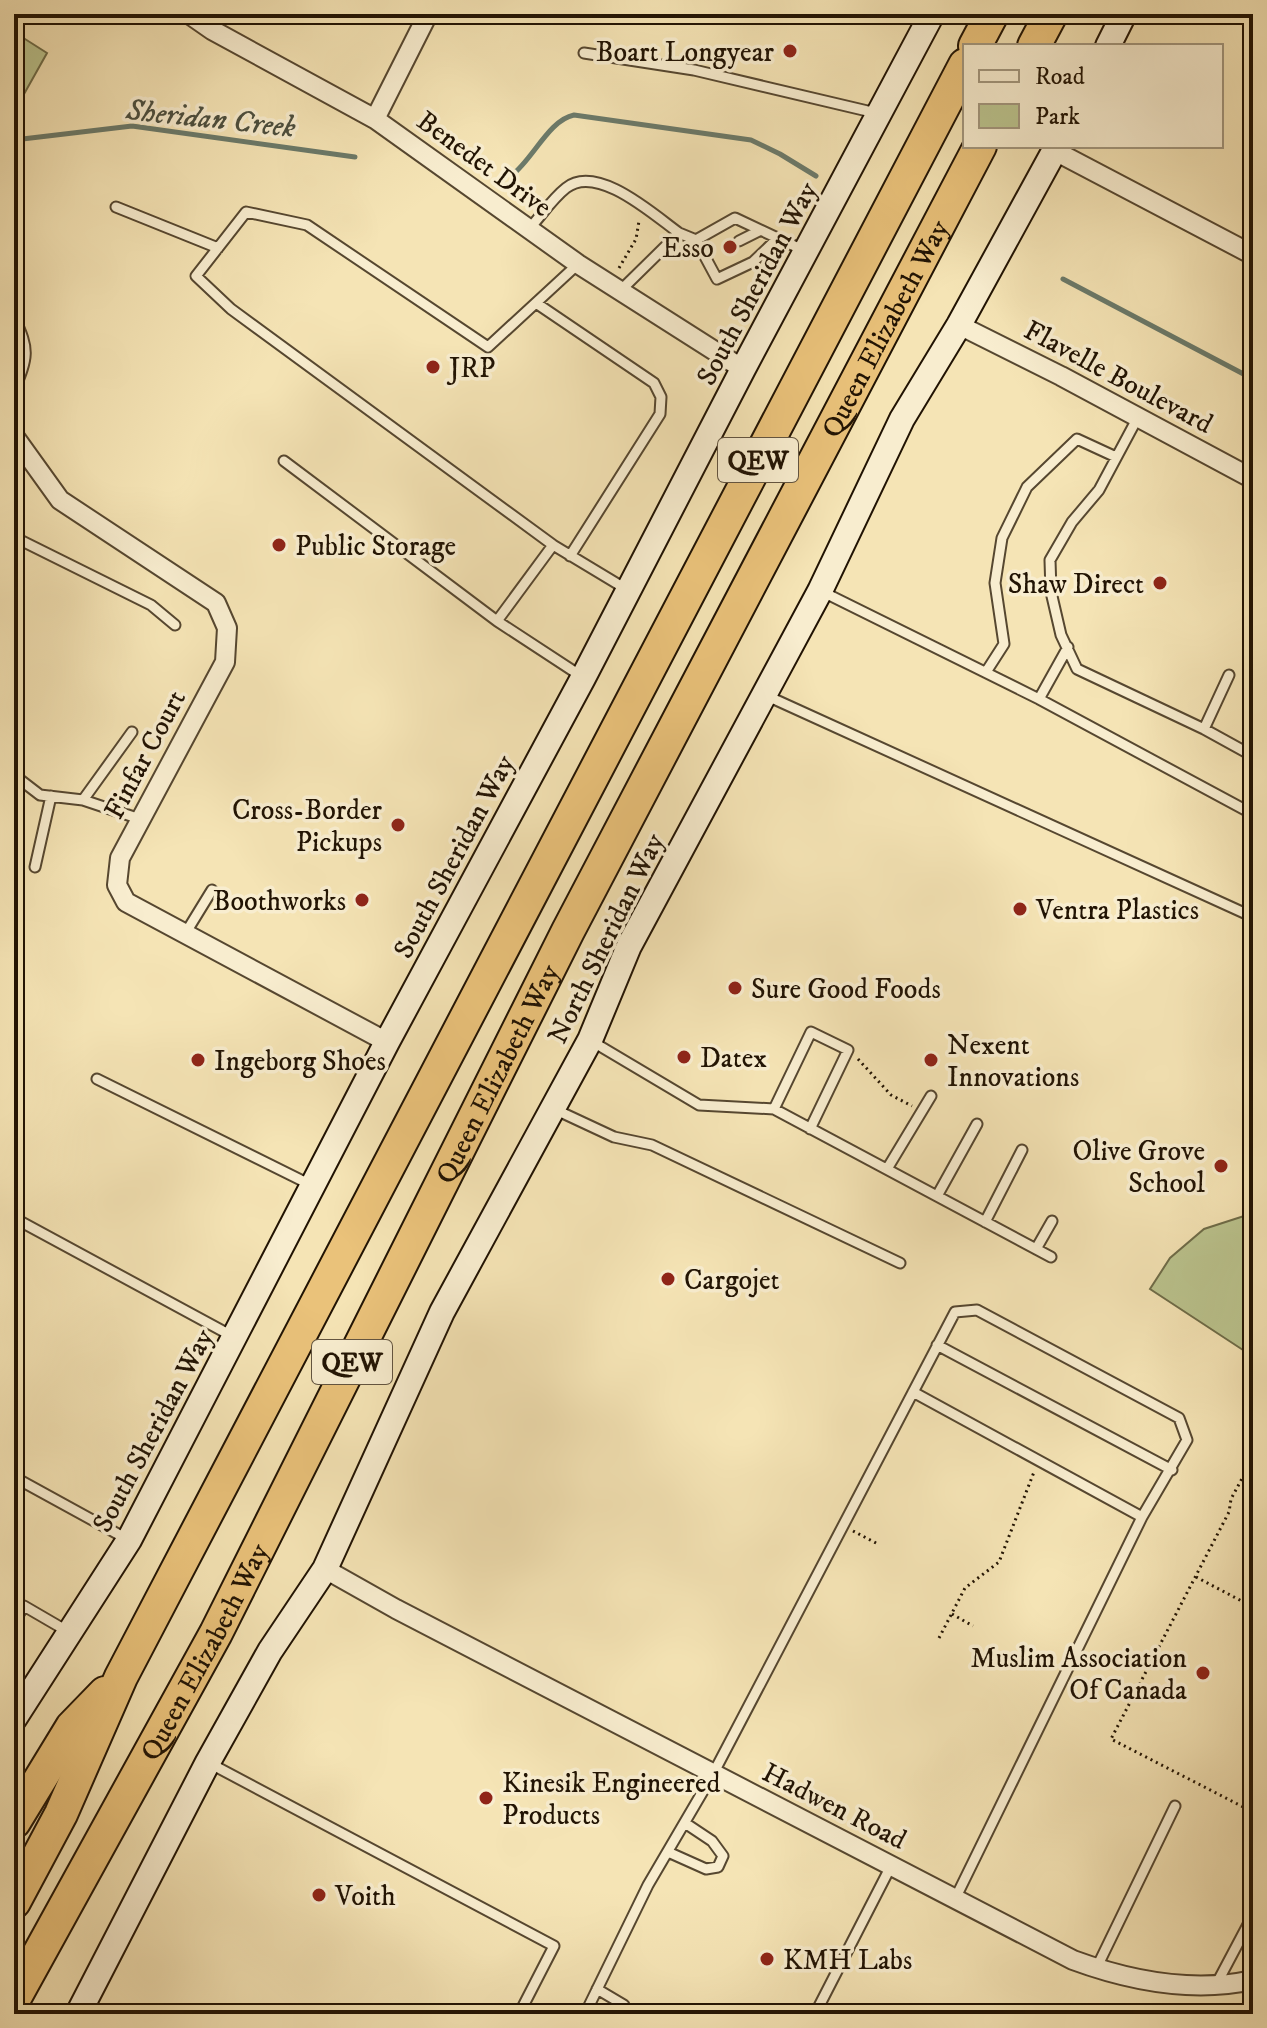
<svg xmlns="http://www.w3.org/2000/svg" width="1267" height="2028" font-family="'IM FELL DW Pica',serif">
<rect width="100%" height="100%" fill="#f5e4b5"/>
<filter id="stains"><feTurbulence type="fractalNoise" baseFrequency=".0025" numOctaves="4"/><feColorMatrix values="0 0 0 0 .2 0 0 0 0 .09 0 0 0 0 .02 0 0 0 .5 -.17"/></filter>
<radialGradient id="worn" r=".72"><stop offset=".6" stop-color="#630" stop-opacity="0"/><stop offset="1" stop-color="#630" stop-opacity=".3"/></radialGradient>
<path fill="#bbc48e" stroke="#6e6c48" stroke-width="2" d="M14,32L47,53L14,112Z
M1244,1216H1253V1347L1243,1350L1150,1289L1170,1258L1204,1229Z"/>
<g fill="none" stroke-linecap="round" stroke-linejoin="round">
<path stroke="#6b7a6a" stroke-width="5" d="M14,140L132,126L355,157
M512,175C533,159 549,120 574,115L751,140L780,154L816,176
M1063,279L1253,379"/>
<g stroke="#564730" stroke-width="13">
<path id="lane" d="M584,53L694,70L876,113
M116,207L218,248
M529,229C541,216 552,199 566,188C597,163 654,215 679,233L620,291
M679,233L696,240L717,279L753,262L777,239
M696,240L735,218L803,250
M739,241L759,231
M578,264L488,347L307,225L246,212L196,276L231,309L553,545L626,589
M536,303L654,383L661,397L660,414L570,556
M14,317C30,351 28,356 14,391
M1138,417L1099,490L1072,522L1050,560L1051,592L1061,635L1077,669L1204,729L1253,756
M284,461L497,621L581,676
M14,537L151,605L175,625
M823,592L1039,699L1249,812L1253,805
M497,621L553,545
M986,672L1004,644L995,583L1002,538L1027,487L1077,439L1116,457
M765,695L1253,917
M1039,699L1068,647
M1204,729L1229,675
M14,775L40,795L83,800L140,819
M83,800L132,732
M35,867L51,796
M185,934L212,890
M593,1042L699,1105L774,1109L1051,1257
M97,1079L311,1185
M554,1109L614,1137L652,1145L900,1263
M774,1109L811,1032L848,1050L810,1129
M887,1169L931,1096
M937,1196L977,1124
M14,1218L232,1336
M985,1222L1022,1150
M1036,1249L1052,1221
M937,1345L1172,1470
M913,1392L1142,1517
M14,1477L127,1539
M14,1622L24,1606L67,1631
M211,1764L554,1946L519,2014
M668,1852L706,1869L718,1867L723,1856L712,1841L685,1823
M1096,1969L1175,1806
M1247,1981L1252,2014
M1217,1983L1253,1915
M597,1989L624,2005L618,2014
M585,2014L648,1885L713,1774L955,1312L977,1310L1179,1418L1187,1440L1142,1517L955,1899
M815,2014L891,1866"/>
</g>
<g stroke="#564730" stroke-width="22">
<path id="street" d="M189,14L212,30L375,119L578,264L743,369
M375,119L428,14
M1055,151L1253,255
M959,325L1061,376L1253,479
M14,436L60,500L216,603L227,628L225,662L120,858L117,885L126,902L387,1042
M325,1569L396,1609L1073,1960C1130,1981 1193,1993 1253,1980"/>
</g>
<g stroke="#211303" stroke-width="28">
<path id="secondary" d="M1108,46L1124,14
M14,1719L129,1540L387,1042L583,678L743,369L932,14
M78,2014L208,1762L270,1651L325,1569L442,1312L590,1040L629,946L820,591L902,419L959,325L1057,146"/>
</g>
<g stroke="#211303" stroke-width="36">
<g id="highway">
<path d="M975,46L992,14"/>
<path d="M1034,46L1051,14"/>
<path d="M14,1822L72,1727L105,1693"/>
<path d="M14,1902L61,1814L121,1677L965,65"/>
<path id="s1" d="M14,1999L216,1633L568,931L980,146"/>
</g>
</g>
<path stroke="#211303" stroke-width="3" stroke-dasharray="2 4" stroke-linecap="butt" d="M619,268L636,239L639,221
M858,1059L891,1095L912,1106
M1253,1458L1231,1499L1229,1512L1111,1739L1253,1812
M853,1531L878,1544
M1196,1577L1253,1607
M952,1614L973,1626
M939,1638L965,1588L999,1562L1034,1472"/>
<use href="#lane" stroke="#f8edcf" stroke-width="9"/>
<use href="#street" stroke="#f8edcf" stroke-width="18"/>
<use href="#secondary" stroke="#f8edcf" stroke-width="24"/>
<use href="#highway" stroke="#eac27a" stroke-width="32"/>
</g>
<g fill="#8f2418" stroke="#f8edcf" stroke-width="3">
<circle cx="790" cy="51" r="8"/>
<circle cx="730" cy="247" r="8"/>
<circle cx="433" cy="367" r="8"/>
<circle cx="279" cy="545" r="8"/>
<circle cx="1160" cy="583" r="8"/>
<circle cx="398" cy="825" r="8"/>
<circle cx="362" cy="900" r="8"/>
<circle cx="1020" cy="909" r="8"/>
<circle cx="735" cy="988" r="8"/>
<circle cx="684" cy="1057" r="8"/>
<circle cx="198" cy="1060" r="8"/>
<circle cx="931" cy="1060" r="8"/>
<circle cx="1221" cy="1166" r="8"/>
<circle cx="668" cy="1279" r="8"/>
<circle cx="1203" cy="1673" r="8"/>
<circle cx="486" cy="1798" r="8"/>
<circle cx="319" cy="1895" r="8"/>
<circle cx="767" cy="1959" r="8"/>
</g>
<g text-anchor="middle" stroke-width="7" stroke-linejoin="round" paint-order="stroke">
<g fill="#f8edcf" stroke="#625440" stroke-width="2">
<rect x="718" y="438" width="80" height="44" rx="6"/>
<rect x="312" y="1340" width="80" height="44" rx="6"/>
</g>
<g font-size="26" font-weight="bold" fill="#211303">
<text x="758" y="469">QEW</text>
<text x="352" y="1371">QEW</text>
</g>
<g font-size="28" fill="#211303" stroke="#f8edcf" text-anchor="start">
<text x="774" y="61" text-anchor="end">Boart Longyear</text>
<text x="714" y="257" text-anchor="end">Esso</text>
<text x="449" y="377">JRP</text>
<text x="295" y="555">Public Storage</text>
<text x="1144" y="593" text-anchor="end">Shaw Direct</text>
<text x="382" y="819" text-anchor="end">Cross-Border<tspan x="382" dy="32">Pickups</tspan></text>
<text x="346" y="910" text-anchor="end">Boothworks</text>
<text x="1036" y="919">Ventra Plastics</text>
<text x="751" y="998">Sure Good Foods</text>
<text x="947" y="1054">Nexent<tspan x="947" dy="32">Innovations</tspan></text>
<text x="700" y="1067">Datex</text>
<text x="214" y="1070">Ingeborg Shoes</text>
<text x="1205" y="1160" text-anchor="end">Olive Grove<tspan x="1205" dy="32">School</tspan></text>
<text x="684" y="1289">Cargojet</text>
<text x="1187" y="1667" text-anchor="end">Muslim Association<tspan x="1187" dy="32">Of Canada</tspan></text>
<text x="502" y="1792">Kinesik Engineered<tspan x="502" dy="32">Products</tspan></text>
<text x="335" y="1905">Voith</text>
<text x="783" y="1969">KMH Labs</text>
</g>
<g font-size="28" fill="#211303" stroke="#f8edcf">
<text transform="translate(485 163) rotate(36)" y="10">Benedet Drive</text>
<text transform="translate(756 283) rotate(-62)" y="10">South Sheridan Way</text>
<text dy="10" stroke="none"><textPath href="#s1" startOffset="1884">Queen Elizabeth Way</textPath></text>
<text transform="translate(1119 376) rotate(28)" y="10">Flavelle Boulevard</text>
<text transform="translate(144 754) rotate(-62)" y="10">Finfar Court</text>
<text transform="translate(453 856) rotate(-62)" y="10">South Sheridan Way</text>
<text transform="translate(605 938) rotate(-64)" y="10">North Sheridan Way</text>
<text dy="10" stroke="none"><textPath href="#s1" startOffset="1044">Queen Elizabeth Way</textPath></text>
<text transform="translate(152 1430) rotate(-62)" y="10">South Sheridan Way</text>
<text dy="10" stroke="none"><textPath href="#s1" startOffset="396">Queen Elizabeth Way</textPath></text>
<text transform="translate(835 1805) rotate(27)" y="10">Hadwen Road</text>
</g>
<g font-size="30" font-style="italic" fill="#4c4f3f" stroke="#f8edcf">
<text transform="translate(211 118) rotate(6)" y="10">Sheridan Creek</text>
</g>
</g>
<rect width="1267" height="2028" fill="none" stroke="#f5e4b5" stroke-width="48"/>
<rect x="16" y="16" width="1235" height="1996" fill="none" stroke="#211303" stroke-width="4"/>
<rect x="24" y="24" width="1219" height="1980" fill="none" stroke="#211303" stroke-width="2"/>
<rect x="963" y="44" width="260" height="104" fill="#f8edcf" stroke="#a2967d" stroke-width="2"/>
<rect x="979" y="70" width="40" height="12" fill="#f8edcf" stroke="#a2967d" stroke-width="2"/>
<text x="1035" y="84" font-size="24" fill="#211303">Road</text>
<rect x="979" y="104" width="40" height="24" fill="#bbc48e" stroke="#a2967d" stroke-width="2"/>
<text x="1035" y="124" font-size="24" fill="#211303">Park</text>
<rect width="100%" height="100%" filter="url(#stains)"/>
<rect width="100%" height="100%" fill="url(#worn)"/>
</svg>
